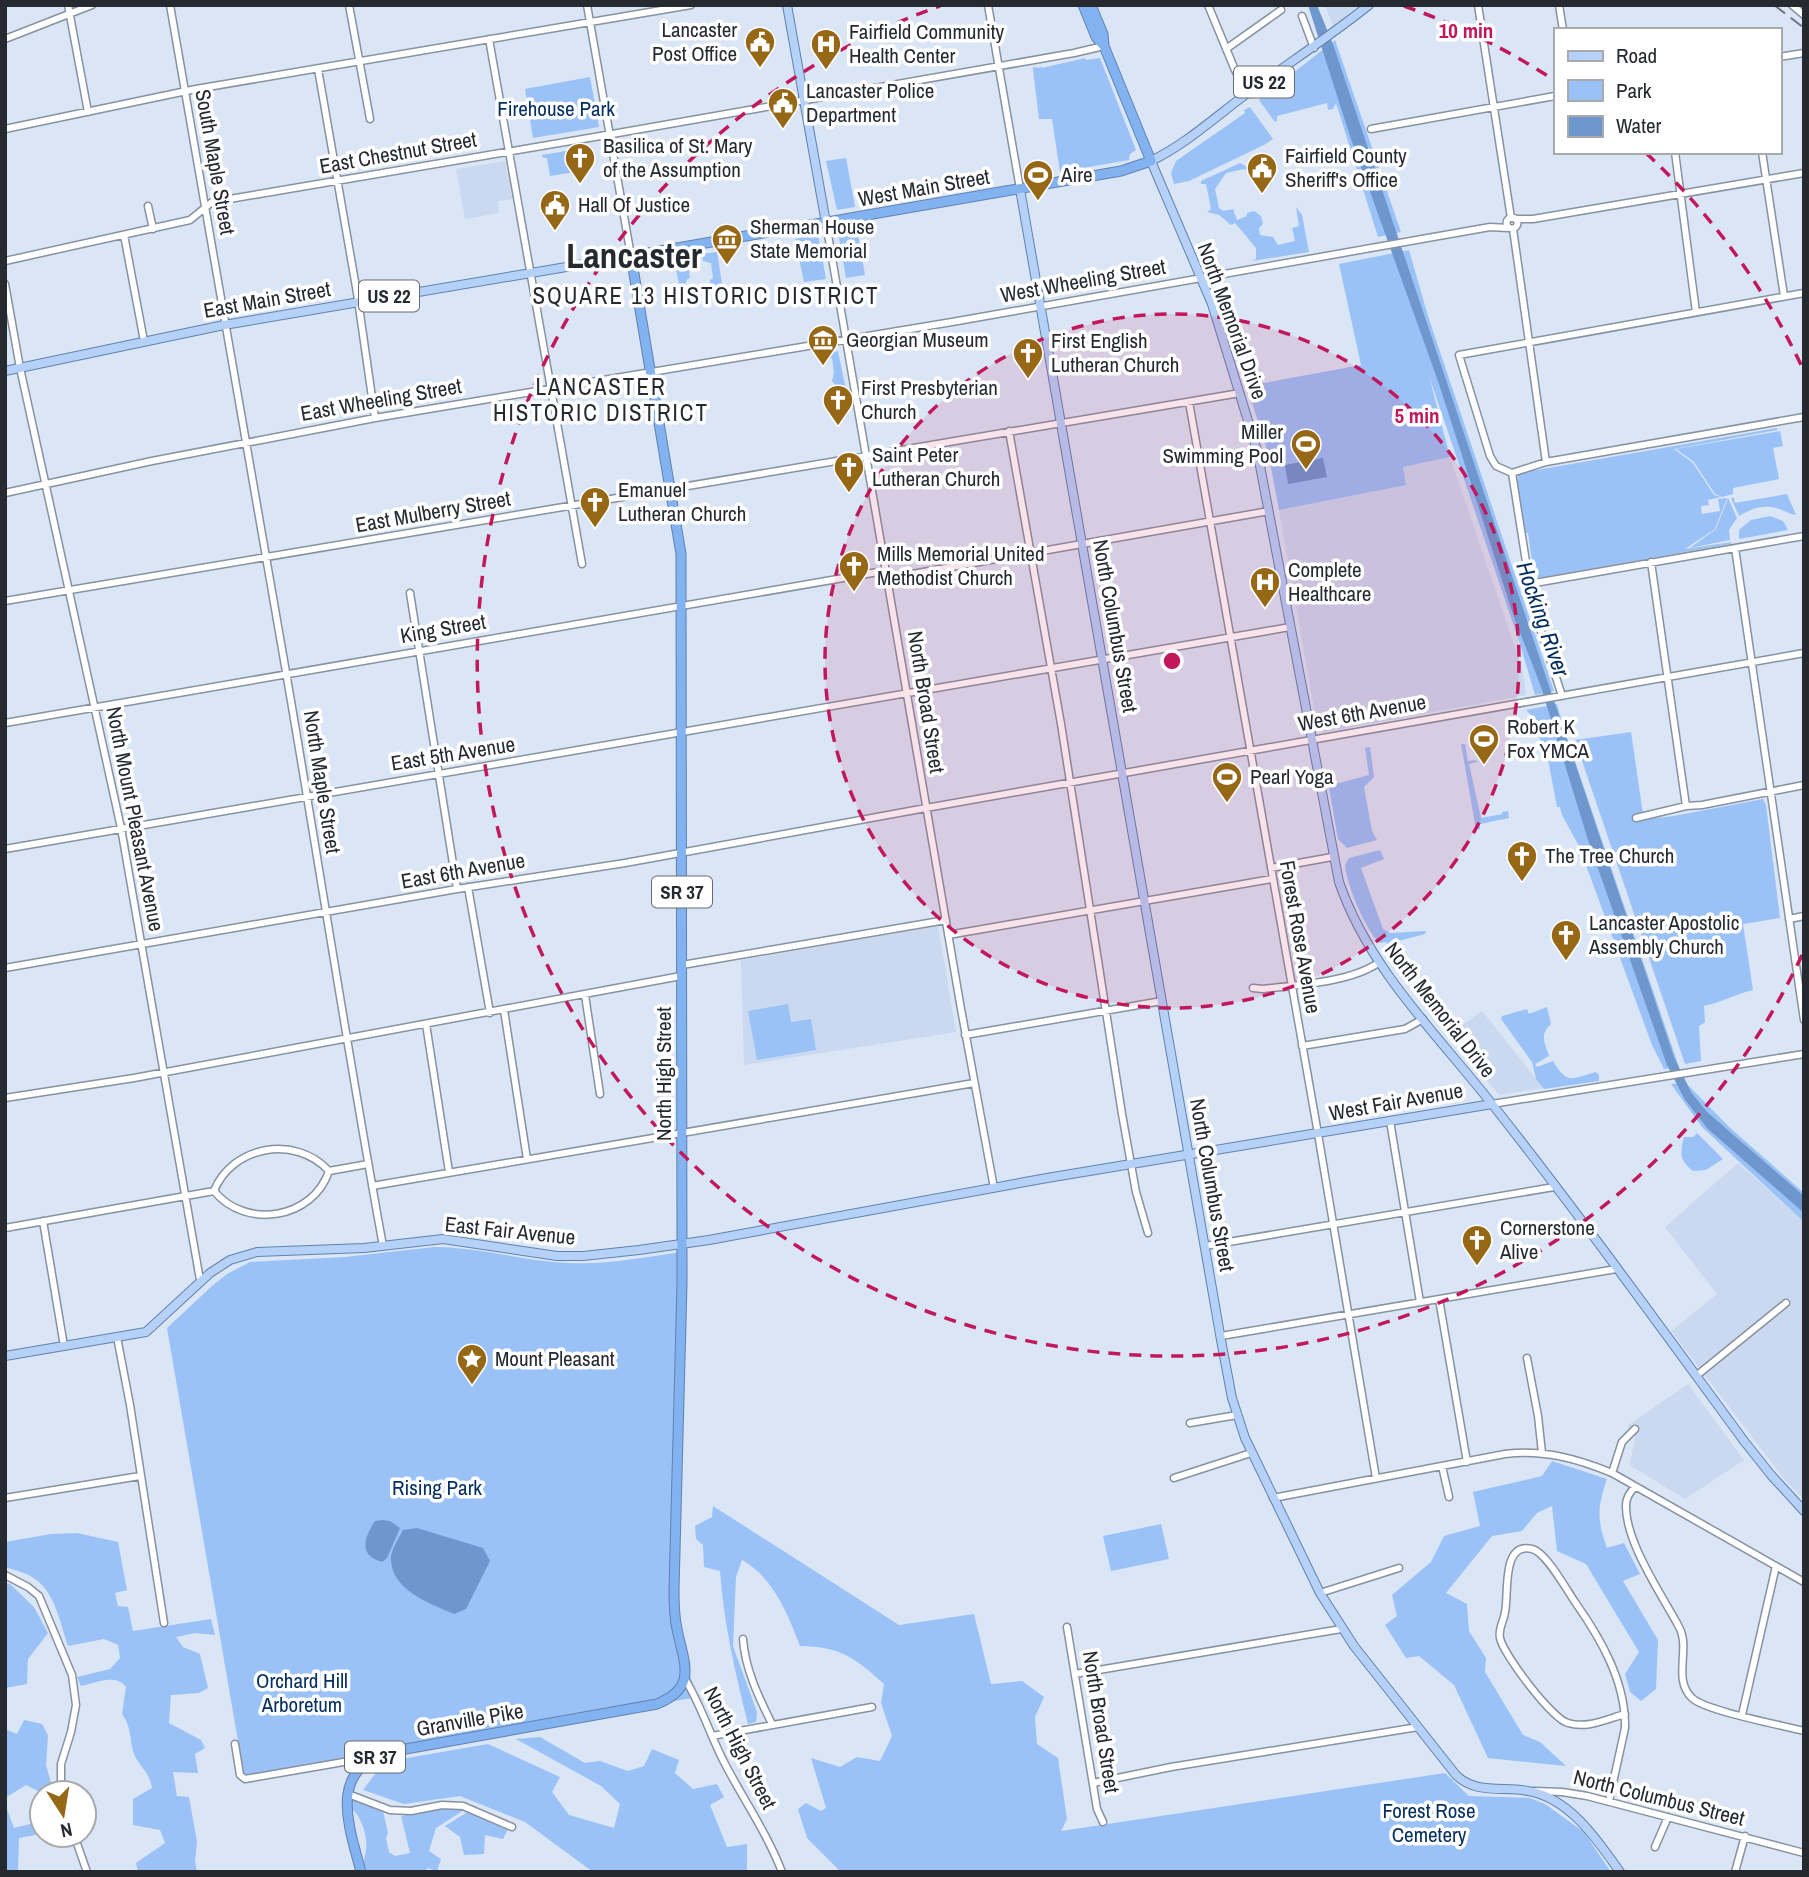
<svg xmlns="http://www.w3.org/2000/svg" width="1809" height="1877" font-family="'Archivo Narrow',sans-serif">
<rect width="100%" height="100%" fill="#dae5f5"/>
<path fill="#cad9ef" d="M1325,5H1359L1333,27Z
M505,161L513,199L498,201L499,213L465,219L456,169Z
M1450,457L1523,671L1526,695L1324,732L1317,725L1279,510L1405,485L1403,467Z
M938,926L956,1032L744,1065L741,960Z
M1482,1011L1499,1032L1543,1088L1499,1095L1450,1034Z
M1738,1163L1804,1222V1500L1785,1480L1671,1331L1717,1294L1665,1227Z
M1688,1384L1744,1460L1685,1499L1630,1465L1635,1437L1627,1426Z"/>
<path fill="#9bc2f7" d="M1335,40L1401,232L1378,237L1336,103L1333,109L1328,110L1327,103L1277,116V121L1275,122L1259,100Z
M1085,58L1086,60L1100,58L1136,150L1130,154L1129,160L1060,172L1052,119H1039L1033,70V67L1040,68L1041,66L1042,68Z
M590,77L599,127L533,138L525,89Z
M1250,107L1273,139L1264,145L1189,181L1174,184L1171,173L1176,161L1245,113L1244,110Z
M571,150L570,162L573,164L575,172L550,176L547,158H543L542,155Z
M846,158L855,207L837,210L826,161Z
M1240,163L1255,171L1249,173L1244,169L1226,173L1215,189L1219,208L1223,211L1233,209L1237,220L1247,216V213L1254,211L1261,216L1263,224L1259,228L1260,235L1273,237L1278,245L1295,241L1292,228L1299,226L1296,207L1302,215L1309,252L1252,261L1256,259V248L1235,223L1231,225L1219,215L1207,212L1211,209L1206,184H1201V181Z
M857,228L865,275L846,278L838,232Z
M818,234L826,279L804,282L795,239Z
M1409,250L1428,316L1554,691L1535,695L1520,644L1429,376L1450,457L1403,467L1406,485L1279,510L1269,457L1247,386L1361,365L1339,264Z
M717,252L723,290L701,289V286L710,284V280L713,278L711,263L703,261L702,254Z
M680,258L688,264L690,278L687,279L683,291H695L681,294L674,259Z
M838,351L847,395L846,396L832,381L834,372L832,358L825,359L822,355Z
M1777,428V430L1674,449L1693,463L1714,495L1721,497L1708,500L1709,505L1701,506L1702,514L1720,511L1718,499L1727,498L1715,529L1685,549L1732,542L1730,544L1538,578V575H1534L1528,533H1524L1517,488L1518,475L1520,473Z
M1780,431L1783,446L1773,448L1779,479L1733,488V494L1722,497L1715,494L1694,462L1676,449Z
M1787,494L1796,515C1789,514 1786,511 1779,509C1765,504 1752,508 1739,516L1731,498H1734L1735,503Z
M1728,498L1737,518L1729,530L1730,540L1690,548L1716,529Z
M1770,516L1783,521L1788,530L1739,539V530L1751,520Z
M1557,704L1563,726L1679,1067L1664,1069L1652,1045L1579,846L1562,815L1560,807H1557L1546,749H1541L1543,744L1540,742V724L1526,710Z
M1631,732L1643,814L1647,819L1674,816L1763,799L1766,805L1780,918L1743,924L1753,990C1735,994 1723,1002 1704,1006L1705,1022L1699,1026L1701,1061L1685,1064L1575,740Z
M1461,744H1465L1468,761L1476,760L1477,762L1469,764L1481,818L1502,814V812L1508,811L1509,818L1480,824V829H1476Z
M1370,747L1374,777L1364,787L1372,831L1377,840L1347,848L1338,839L1329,788L1335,784L1369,775L1365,748Z
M1380,850L1384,859L1361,868L1383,929L1390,933L1426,931L1425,934L1387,944L1386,942L1380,943C1366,932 1346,883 1345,865L1349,858Z
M788,1004L791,1022L811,1019L816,1050L757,1060L748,1011Z
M1547,1007L1551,1024C1539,1035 1545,1043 1549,1056L1535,1064L1537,1067L1553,1061C1568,1086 1572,1078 1596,1072L1599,1075V1081L1544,1089L1536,1079L1532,1062L1501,1019L1502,1016L1527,1009L1529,1014Z
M1686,1083L1728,1126L1804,1193V1222L1702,1127L1671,1084Z
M1697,1133L1723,1159L1706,1170L1693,1171C1679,1160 1680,1154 1684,1137H1693Z
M434,1247C479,1247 523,1261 568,1263C606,1265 645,1257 682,1252L674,1590L684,1660L698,1697L244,1776L167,1328L212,1286L227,1274L250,1262L345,1257Z
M1552,1461L1607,1479C1597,1508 1597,1520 1607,1548L1624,1543L1640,1574L1623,1581L1658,1640L1656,1689L1641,1701L1630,1692L1625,1674L1639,1652L1586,1564L1557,1551L1552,1506L1537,1513L1522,1531L1492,1536L1446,1593L1467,1604L1469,1631L1486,1658L1485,1672L1523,1735L1540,1742L1566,1766L1488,1758L1454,1685L1419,1656L1406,1658L1385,1625L1397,1616L1392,1595L1431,1562L1444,1536L1480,1526L1473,1492L1542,1476Z
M713,1506L899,1625L974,1614L991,1684L1022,1681L1044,1697L1035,1717L1037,1744L1058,1758L1067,1819L1061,1831L1445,1773L1469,1796L1530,1798L1545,1804L1584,1832L1611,1872H841L807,1838L798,1809L806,1803L821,1811L826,1808L811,1758L840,1767L857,1757L880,1761L892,1736L881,1703L884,1684C854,1657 841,1647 800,1646C788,1614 773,1577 742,1560L736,1577L733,1646L757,1712L756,1722L748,1724C735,1672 724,1625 720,1571L704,1567L703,1545L696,1539L695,1526L712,1517Z
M1161,1524L1169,1559L1111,1571L1103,1536Z
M77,1533L118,1542L127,1590L115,1593L118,1606L128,1607L133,1631L211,1619L215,1635L195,1633L176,1637L183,1647L200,1654L208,1688L199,1693L171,1695L169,1723L201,1740L205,1748L195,1754L198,1773L173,1772L177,1796L189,1797L197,1842L195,1861L197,1872H138L136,1863L165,1843L160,1830L133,1825V1799L152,1788C148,1770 144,1772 136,1758C128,1744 134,1731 122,1714L126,1687C115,1673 96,1683 81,1686L77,1677L110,1669L120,1658L118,1645L104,1639L68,1646C60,1623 55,1590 32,1577C24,1572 14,1570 5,1567V1542L51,1534Z
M5,1583L10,1584L34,1607L48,1633L28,1659L27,1684L5,1688Z
M24,1720L42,1724L48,1735L46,1765L54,1793H42L26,1785L5,1798V1729L17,1734Z
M540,1737L585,1763L600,1761L628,1771L644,1766L652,1749L679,1760L675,1773L693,1789L717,1784L724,1797L710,1805L727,1847L747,1844V1872H593L525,1822L460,1796L404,1804L363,1790L384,1762L488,1744L560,1777L552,1792L569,1815L614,1828L620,1804L601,1786L516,1739Z
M353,1798L383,1811L388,1833L386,1838L389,1852L395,1856L410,1853L401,1816L451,1806L464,1810L436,1828L429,1851L441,1859L437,1871L427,1868L426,1872H365C362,1859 365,1860 366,1849C368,1837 361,1815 350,1807Z
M5,1804L14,1828L42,1821V1835H65L67,1840L55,1846L40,1834L19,1838L18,1869L20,1872H5Z
M469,1811L508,1829L503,1839L485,1835L484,1854L464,1855L460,1837L445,1826Z"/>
<path fill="#6e97ce" d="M1308,5H1317L1334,47L1674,1057L1691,1092L1707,1112L1804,1196V1213L1708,1129L1685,1100L1667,1065L1588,840L1541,687L1513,614L1438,381L1350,136Z
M1323,458L1327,477L1288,484L1285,465Z
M382,1520L390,1521L400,1528L387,1558L382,1562C358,1555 364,1538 375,1521Z
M417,1528L483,1548L490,1561L466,1609L454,1614C430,1604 392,1590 391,1560C390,1551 399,1538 403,1530Z"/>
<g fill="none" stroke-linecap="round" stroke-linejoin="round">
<g stroke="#8792a0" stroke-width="9">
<path id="minor" d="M68,5L88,112
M170,5C207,228 247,450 286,672C319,863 348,1055 383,1246
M349,5L370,119
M587,5L631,256
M988,5L1020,189
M1208,5L1235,70L1247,94
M1478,5L1511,218
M1559,5L1563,30
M1792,5L1804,15
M1302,16L1314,48
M5,39L92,5
M489,39L582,564
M1226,49L1281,10
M1779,57L1804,53
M318,69L357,293L375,418
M5,129L196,89L691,5
M1371,129L1555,96
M1675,152L1696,312
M1762,152L1784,296
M148,206L153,229
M1506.5 223a5.5 5.5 0 1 1 11 0a5.5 5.5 0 1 1-11 0Z
M1515,219H1533L1804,173
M826,223L961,1009L994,1188
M1513,229L1546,462
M124,235L144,341
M5,261L190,220L212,202L218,201L618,133L1074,53L1104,46
M5,284L20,368L121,828L200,1280
M1189,402L1317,1128L1376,1478
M1009,431L1061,724L1122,1114L1136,1192L1148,1233
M1512,473L1496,466L1490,456L1459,355L1804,293
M1512,473L1546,462L1804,417
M1512,473L1533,606L1562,696
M5,493L152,461L375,418L952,322L1490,227L1508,228
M1735,548L1804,1020
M1651,562L1686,806
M1529,584L1804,536
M410,593L457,889
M5,601L1240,393
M5,723L878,572L895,577L1269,511
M1636,818L1686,806L1702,805L1804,785
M5,849L1290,627
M1271,868L1332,857
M468,887L490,1013
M1789,919L1804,916
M948,935L1272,879
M682,965L946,920
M5,968L457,889L625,863L926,808L1804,653
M1253,988L1263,989C1297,985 1351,982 1378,963
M585,995L600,1094
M504,1010L527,1159
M426,1024L449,1172
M965,1035L1162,1001
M1302,1046L1405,1029L1423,1019
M5,1098L134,1078L681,976
M1492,1104L1804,1054
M1390,1121L1420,1302
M329,1171L368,1164
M372,1186L974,1083
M214,1191C246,1230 313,1219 329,1171
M214,1191C232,1146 295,1134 329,1171
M43,1221L64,1346
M5,1228L214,1191
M1205,1246L1554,1187
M1439,1299L1467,1462
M1221,1336L1616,1269
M117,1337L130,1405L164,1623
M1527,1358L1538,1416L1542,1453
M1696,1376L1786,1303
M1190,1423L1237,1415
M1442,1466L1449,1497
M1612,1473L1622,1442L1635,1429
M1174,1478L1251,1453
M1635,1487C1630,1492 1626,1498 1626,1505C1625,1542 1662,1595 1679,1627C1691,1649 1672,1679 1692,1698C1706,1711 1781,1725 1804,1731
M5,1498L140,1476
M1273,1498L1505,1454C1543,1449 1578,1459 1612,1473L1804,1582
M5,1575L28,1587L39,1596L72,1675L76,1705L71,1732L61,1764V1793
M1320,1593L1399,1568
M1067,1627L1097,1809L1103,1822
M743,1639C745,1669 759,1698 772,1724
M1075,1674L1341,1629
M685,1679C701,1705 710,1735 724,1762C743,1799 767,1833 782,1872
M1742,1715L1776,1566
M712,1736L872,1707
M235,1744L240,1775L245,1779L355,1760L363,1766
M1093,1783L1171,1767L1418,1727
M1534,1791L1562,1792L1587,1796L1804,1853
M348,1794L390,1810L411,1811L442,1805L463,1806L512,1827
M1609,1801L1625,1728C1626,1682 1601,1639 1575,1602C1566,1589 1546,1552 1532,1549C1501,1541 1509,1595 1505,1612C1504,1621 1498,1628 1500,1638C1503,1654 1552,1719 1568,1723C1587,1729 1607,1719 1625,1714
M74,1835L87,1872
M1655,1847L1668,1817
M1735,1872L1745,1836"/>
</g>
<g stroke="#6282ad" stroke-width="10">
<path id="major" d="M787,5L826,223
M1369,5C1329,37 1286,65 1245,95C1214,118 1186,144 1151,161L1212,304L1257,450L1339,882C1369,969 1436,1033 1492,1104C1579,1214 1661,1328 1744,1441L1771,1475L1804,1511
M1020,189L1221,1340L1232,1398L1245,1438L1320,1593L1354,1646L1456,1775C1476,1795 1504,1786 1528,1791C1570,1798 1598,1841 1620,1872
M5,371L224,325L631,256
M5,1356L146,1332L210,1273L230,1260L257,1252L364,1248L443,1239L557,1256H583L639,1250L709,1240L1047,1178L1492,1104"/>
</g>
<g stroke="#6282ad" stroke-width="11">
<path id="highway" d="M1083,5L1096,37L1104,46
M361,1872C349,1826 327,1770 389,1752L657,1704C698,1687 684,1664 677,1629C674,1616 674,1603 674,1590L682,1283L681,554L631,256L1121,171L1151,161L1104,46L1103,34L1091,5"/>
</g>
<use href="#minor" stroke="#fff" stroke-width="6"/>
<use href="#major" stroke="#b5d1f7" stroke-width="8"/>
<use href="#highway" stroke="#83b2f1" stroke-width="9"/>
<path stroke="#6f7680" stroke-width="2" stroke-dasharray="14 7" stroke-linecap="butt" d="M1774,5L1804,28"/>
</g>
<circle cx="1172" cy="661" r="347" fill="#c2185b" fill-opacity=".12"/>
<g fill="none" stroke="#c2185b" stroke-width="3.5" stroke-dasharray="12 9">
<circle cx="1172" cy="661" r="347"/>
<path d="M1802 955A695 695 0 1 1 940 6M1404 6A695 695 0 0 1 1551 78M1646 153A695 695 0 0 1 1802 367"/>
</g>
<defs>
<g id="civic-pin" transform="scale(1.575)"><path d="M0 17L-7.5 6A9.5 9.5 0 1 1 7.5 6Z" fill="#966816" stroke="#fff"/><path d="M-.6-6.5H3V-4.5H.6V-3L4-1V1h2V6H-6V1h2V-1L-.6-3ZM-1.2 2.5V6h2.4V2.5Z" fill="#fff"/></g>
<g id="hospital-pin" transform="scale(1.575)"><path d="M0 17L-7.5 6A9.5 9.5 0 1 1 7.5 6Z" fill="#966816" stroke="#fff"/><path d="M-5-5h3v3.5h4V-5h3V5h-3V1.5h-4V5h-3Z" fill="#fff"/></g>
<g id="church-pin" transform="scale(1.575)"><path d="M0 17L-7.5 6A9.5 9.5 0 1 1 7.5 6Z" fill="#966816" stroke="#fff"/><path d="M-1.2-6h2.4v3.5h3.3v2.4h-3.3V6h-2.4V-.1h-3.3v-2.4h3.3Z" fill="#fff"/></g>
<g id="stadium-pin" transform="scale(1.575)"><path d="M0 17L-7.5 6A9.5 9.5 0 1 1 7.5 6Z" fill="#966816" stroke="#fff"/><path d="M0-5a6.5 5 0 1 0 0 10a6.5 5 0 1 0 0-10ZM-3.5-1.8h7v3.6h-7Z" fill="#fff"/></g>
<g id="museum-pin" transform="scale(1.575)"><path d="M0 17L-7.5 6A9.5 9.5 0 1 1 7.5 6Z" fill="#966816" stroke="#fff"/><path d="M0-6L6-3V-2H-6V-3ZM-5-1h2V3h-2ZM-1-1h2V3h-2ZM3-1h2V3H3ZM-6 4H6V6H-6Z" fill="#fff"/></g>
<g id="sight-pin" transform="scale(1.575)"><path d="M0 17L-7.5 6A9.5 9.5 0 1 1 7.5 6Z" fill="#966816" stroke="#fff"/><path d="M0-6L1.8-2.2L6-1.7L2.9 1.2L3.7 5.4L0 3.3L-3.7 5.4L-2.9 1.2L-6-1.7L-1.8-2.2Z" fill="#fff"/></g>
</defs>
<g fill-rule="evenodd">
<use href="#civic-pin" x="760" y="42"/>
<use href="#hospital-pin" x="826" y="44"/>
<use href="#civic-pin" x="783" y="103"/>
<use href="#church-pin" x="580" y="158"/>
<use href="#civic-pin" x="1262" y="168"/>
<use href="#stadium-pin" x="1038" y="175"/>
<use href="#civic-pin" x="555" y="205"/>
<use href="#museum-pin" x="727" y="239"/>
<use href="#museum-pin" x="823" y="340"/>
<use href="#church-pin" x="1028" y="353"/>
<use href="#church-pin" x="838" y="400"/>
<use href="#stadium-pin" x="1306" y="444"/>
<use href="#church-pin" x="849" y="467"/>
<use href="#church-pin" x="595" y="502"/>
<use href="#church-pin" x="854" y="566"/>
<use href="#hospital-pin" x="1265" y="582"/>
<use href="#stadium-pin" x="1484" y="739"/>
<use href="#stadium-pin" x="1227" y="777"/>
<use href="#church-pin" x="1522" y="856"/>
<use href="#church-pin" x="1566" y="935"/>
<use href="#church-pin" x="1477" y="1240"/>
<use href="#sight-pin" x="472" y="1359"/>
</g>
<g text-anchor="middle" stroke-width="7" stroke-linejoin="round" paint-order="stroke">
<g fill="#fff" stroke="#676a6e" stroke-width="2">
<rect x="1234" y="66.5" width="60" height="31" rx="5"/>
<rect x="359" y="280.5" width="60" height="31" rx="5"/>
<rect x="652" y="876.5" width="60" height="31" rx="5"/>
<rect x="345" y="1741.5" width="60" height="31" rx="5"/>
</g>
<g font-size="19" font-weight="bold" fill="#262a30">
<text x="1264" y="89">US 22</text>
<text x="389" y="303">US 22</text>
<text x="682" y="899">SR 37</text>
<text x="375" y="1764">SR 37</text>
</g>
<g font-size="21" fill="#262a30" stroke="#fff" text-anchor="start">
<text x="737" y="37" text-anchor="end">Lancaster<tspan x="737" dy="24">Post Office</tspan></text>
<text x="849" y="39">Fairfield Community<tspan x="849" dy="24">Health Center</tspan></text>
<text x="806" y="98">Lancaster Police<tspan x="806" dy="24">Department</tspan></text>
<text x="603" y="153">Basilica of St. Mary<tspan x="603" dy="24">of the Assumption</tspan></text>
<text x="1285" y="163">Fairfield County<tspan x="1285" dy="24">Sheriff's Office</tspan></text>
<text x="1061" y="182">Aire</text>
<text x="578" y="212">Hall Of Justice</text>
<text x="750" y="234">Sherman House<tspan x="750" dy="24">State Memorial</tspan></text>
<text x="846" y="347">Georgian Museum</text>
<text x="1051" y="348">First English<tspan x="1051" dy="24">Lutheran Church</tspan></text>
<text x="861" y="395">First Presbyterian<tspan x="861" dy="24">Church</tspan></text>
<text x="1283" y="439" text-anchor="end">Miller<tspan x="1283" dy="24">Swimming Pool</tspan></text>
<text x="872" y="462">Saint Peter<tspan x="872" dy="24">Lutheran Church</tspan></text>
<text x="618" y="497">Emanuel<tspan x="618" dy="24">Lutheran Church</tspan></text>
<text x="877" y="561">Mills Memorial United<tspan x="877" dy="24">Methodist Church</tspan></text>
<text x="1288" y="577">Complete<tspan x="1288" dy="24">Healthcare</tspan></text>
<text x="1507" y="734">Robert K<tspan x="1507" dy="24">Fox YMCA</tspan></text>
<text x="1250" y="784">Pearl Yoga</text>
<text x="1545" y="863">The Tree Church</text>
<text x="1589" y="930">Lancaster Apostolic<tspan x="1589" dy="24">Assembly Church</tspan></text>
<text x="1500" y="1235">Cornerstone<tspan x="1500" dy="24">Alive</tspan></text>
<text x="495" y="1366">Mount Pleasant</text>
</g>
<g font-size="21" fill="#063062" stroke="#fff">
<text x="556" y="116">Firehouse Park</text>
<text x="437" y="1495">Rising Park</text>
<text x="302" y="1688">Orchard Hill<tspan x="302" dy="24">Arboretum</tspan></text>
<text x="1429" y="1818">Forest Rose<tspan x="1429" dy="24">Cemetery</tspan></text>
</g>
<g font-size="21" fill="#262a30" stroke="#fff">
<text transform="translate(398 153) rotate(-10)" y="7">East Chestnut Street</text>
<text transform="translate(215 162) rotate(80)" y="7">South Maple Street</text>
<text transform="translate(924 188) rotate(-10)" y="7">West Main Street</text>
<text transform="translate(1083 281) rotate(-10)" y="7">West Wheeling Street</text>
<text transform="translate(267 300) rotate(-10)" y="7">East Main Street</text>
<text transform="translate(1232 321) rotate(70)" y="7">North Memorial Drive</text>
<text transform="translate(381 400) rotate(-10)" y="7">East Wheeling Street</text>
<text transform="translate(433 512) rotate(-10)" y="7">East Mulberry Street</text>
<text transform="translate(1115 626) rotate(80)" y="7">North Columbus Street</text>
<text transform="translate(443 629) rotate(-10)" y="7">King Street</text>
<text transform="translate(926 702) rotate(81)" y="7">North Broad Street</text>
<text transform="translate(1362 713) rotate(-10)" y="7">West 6th Avenue</text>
<text transform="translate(453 754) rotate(-9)" y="7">East 5th Avenue</text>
<text transform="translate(322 782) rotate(81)" y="7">North Maple Street</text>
<text transform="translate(135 819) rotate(79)" y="7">North Mount Pleasant Avenue</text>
<text transform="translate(463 871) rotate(-10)" y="7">East 6th Avenue</text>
<text transform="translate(1300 937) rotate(80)" y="7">Forest Rose Avenue</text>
<text transform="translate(1440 1010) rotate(52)" y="7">North Memorial Drive</text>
<text transform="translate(664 1074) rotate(-90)" y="7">North High Street</text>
<text transform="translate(1396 1102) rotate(-10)" y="7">West Fair Avenue</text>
<text transform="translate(1212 1185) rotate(80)" y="7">North Columbus Street</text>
<text transform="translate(510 1231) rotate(6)" y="7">East Fair Avenue</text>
<text transform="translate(470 1720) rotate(-10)" y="7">Granville Pike</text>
<text transform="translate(1101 1722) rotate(81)" y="7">North Broad Street</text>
<text transform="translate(740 1748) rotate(63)" y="7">North High Street</text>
<text transform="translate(1659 1798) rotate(14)" y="7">North Columbus Street</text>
</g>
<g font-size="23" letter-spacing="2" fill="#262a30" stroke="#fff">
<text x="706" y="304">SQUARE 13 HISTORIC DISTRICT</text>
<text x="601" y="395">LANCASTER<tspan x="601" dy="26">HISTORIC DISTRICT</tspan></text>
</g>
<g font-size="23" font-style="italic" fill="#022c5e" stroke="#fff">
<text transform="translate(1543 619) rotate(71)" y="8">Hocking River</text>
</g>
<g font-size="35" font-weight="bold" fill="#262a30" stroke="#fff">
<text x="634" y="268">Lancaster</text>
</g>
</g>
<circle cx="1172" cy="661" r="10" fill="#c2185b" stroke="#fff" stroke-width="3.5"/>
<g font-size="21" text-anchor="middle" font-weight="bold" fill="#c2185b" stroke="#fff" stroke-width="7" stroke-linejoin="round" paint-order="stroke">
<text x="1466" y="38">10 min</text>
<text x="1417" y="423">5 min</text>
</g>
<rect width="1809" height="1877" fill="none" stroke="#262a30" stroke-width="14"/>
<rect x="1554" y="28" width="228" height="126" fill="#ffffff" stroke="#a8aaac" stroke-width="2"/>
<rect x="1568" y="51" width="35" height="10" fill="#b5d1f7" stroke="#a8aaac" stroke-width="2"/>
<text x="1616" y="63" font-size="21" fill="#262a30">Road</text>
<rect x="1568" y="80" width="35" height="21" fill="#9bc2f7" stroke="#a8aaac" stroke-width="2"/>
<text x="1616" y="98" font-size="21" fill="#262a30">Park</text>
<rect x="1568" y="116" width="35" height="21" fill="#6e97ce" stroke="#a8aaac" stroke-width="2"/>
<text x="1616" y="133" font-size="21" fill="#262a30">Water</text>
<g transform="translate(63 1814) rotate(168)"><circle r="33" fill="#ffffff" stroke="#a8aaac" stroke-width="2"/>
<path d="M0-5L12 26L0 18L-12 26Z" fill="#966816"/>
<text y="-10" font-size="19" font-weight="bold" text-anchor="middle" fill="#262a30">N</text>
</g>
</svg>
